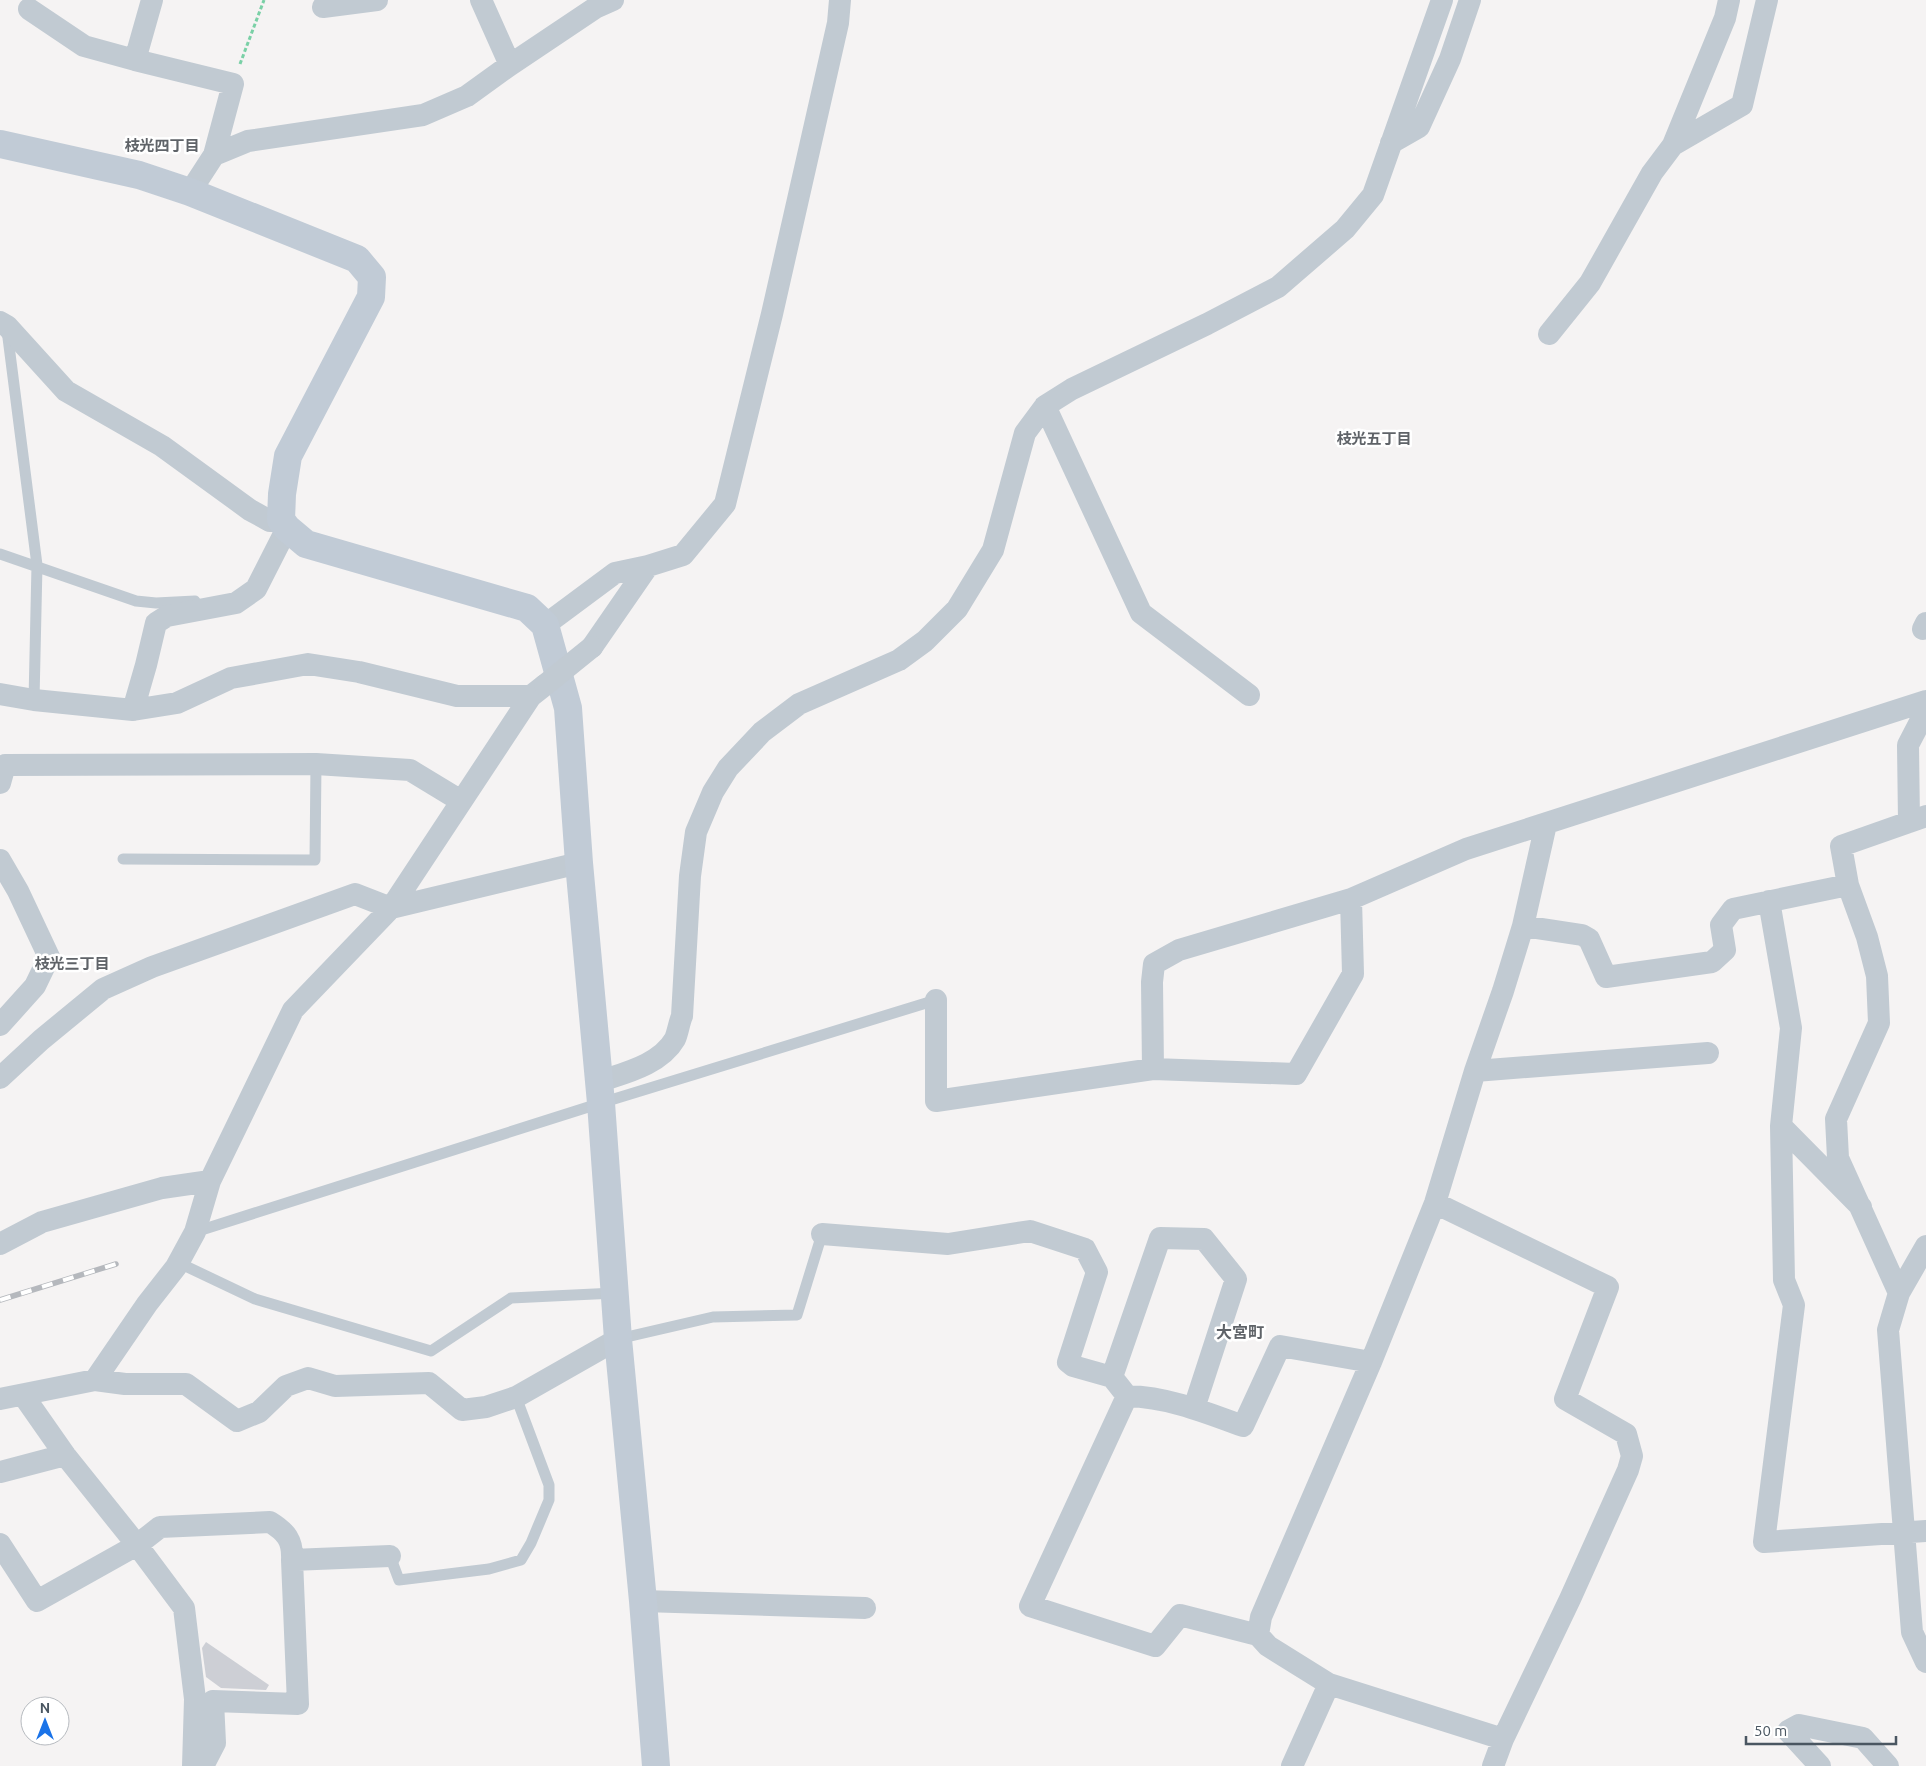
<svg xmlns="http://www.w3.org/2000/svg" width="1926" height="1766" font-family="Ubuntu,'Noto Sans JP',sans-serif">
<rect width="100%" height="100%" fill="#f5f3f3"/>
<path fill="#cdcfd5" d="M206,1642L269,1685L266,1690L221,1688L206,1677L202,1648Z"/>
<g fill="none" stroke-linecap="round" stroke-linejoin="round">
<path stroke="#7ad0a6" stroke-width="3" stroke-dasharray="4 2.5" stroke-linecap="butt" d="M240,64L264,0"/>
<path stroke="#c1cad2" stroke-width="11" d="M7,330L37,565L34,700
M0,554L136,601L156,603L195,601
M123,859L315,860L316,764
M195,1232L601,1103L936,1000
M179,1263L255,1299L431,1351L511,1298L615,1293
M618,1339L713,1317L797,1315L822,1234
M390,1556L399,1580L489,1569L521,1560L531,1543L549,1500V1485L516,1397"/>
<path stroke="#c1cad2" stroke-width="22" d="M481,0L510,65
M323,7L377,0
M29,9L84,46L135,60L152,0
M135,60L233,84L214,155
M1391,143L1419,127L1450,59L1470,0
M1673,145L1742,105L1767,0
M190,192L214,155L248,141L423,115L467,96L510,65L595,8L613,0
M0,322L7,326L66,391L162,446L250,510L270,521L281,520
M1549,334L1590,283L1652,173L1673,145L1725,18L1729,0
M1045,406L1141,613L1249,695
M545,625L615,573L648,566L683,555L725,504L772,314L838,23L840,0
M1923,629L1926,623
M592,647L648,566
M0,694L34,700L133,710L177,703L231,678L308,664L359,672L457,696H531
M133,710L146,665L156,623L167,616L236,603L256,589L287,528
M0,783L5,765L316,764L410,770L461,801
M1909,822L1908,745L1923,716L1926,715
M0,860L18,891L49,957L35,986L0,1025
M1769,901L1791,1028L1781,1126
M1523,926L1582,935L1589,939L1606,977L1712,962L1725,950L1721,925L1733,909L1848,885
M936,1000V1101L1153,1069L1296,1074L1353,974L1351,899
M1153,1069L1152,982L1154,964L1179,950L1351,899L1466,849L1926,701
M1475,1071L1708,1053
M0,1078L41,1040L103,989L152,967L355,894L391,908L579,863
M598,1082C624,1073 660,1065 675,1039C678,1032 679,1023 682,1016L690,876L696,832L713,792L728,768L762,732L799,704L899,660L925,641L957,609L993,550L1025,433L1045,406L1072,389L1207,324L1278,287L1345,229L1373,195L1442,0
M1435,1203L1608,1287L1565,1399L1626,1434L1632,1456L1628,1470L1570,1599L1503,1739L1493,1766
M1861,1207L1781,1126L1784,1280L1794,1305L1764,1542L1926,1531
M822,1234L948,1244L1030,1231L1085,1249L1097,1272L1068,1362L1073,1366L1112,1377L1127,1396C1168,1397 1205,1412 1243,1426L1280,1346L1371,1362
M0,1244L42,1222L162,1188L210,1181
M1926,1246L1899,1293L1888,1330L1912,1632L1926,1662
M1899,1293L1838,1158L1836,1119L1879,1023L1877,976L1867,937L1848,885L1841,846L1926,816
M1112,1377L1160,1238L1204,1239L1236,1279L1194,1408
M95,1380L147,1304L176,1267L195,1232L210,1181L293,1010L391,908L531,696L545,685
M23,1395L65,1455L137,1545L184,1608L195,1699L193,1766
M1127,1396L1030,1606L1155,1646L1180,1615L1258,1635L1268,1646L1329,1684L1503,1739
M0,1399L95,1380L125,1384H186L237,1421L259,1412L286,1386L308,1378L335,1386L429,1383L462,1410L486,1407L516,1397L618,1339
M0,1472L65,1455
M0,1544L37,1601L137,1545L160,1527L270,1522C286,1532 293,1540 292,1560
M643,1601L865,1608
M1258,1635L1261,1617L1371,1362L1435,1203L1475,1071L1503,991L1523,926L1546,824
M203,1766L215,1743L213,1701L298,1704L292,1560L390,1556
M1292,1766L1329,1684
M1820,1766L1788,1731L1799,1725L1863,1738L1888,1766"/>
<path stroke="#c1cbd6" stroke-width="28" d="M0,144L139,175L190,192L357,259L372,277L371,297L288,456L282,494L281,520L287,528L306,544L527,608L545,625L568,708L579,863L601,1103L618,1339L643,1601L656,1766"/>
<g stroke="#b5b8bd" stroke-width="5.5">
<path id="rail" d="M0,1300L116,1264"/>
</g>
<use href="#rail" stroke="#fff" stroke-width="4" stroke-dasharray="11" stroke-linecap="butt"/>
<path stroke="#c1cad2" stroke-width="22" d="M545,685L592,647"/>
</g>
<g text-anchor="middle" stroke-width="5" stroke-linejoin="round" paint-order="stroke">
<g font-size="15" font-weight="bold" fill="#5f6368" stroke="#fff">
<text x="162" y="151">枝光四丁目</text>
<text x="1374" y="444">枝光五丁目</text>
<text x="72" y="969">枝光三丁目</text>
</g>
<g font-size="16" font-weight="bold" fill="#5f6368" stroke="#fff">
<text x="1240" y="1338">大宮町</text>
</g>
</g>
<g transform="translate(45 1721)"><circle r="24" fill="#ffffff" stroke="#b7bbc0"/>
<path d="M0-4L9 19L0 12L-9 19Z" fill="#1a73e8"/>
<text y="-8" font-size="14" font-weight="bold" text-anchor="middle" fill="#4a5661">N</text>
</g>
<path d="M1746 1736v8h150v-8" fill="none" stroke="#4a5661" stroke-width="2.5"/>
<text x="1754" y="1736" font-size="15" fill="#4a5661" stroke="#ffffff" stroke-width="4" paint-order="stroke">50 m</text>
</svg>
